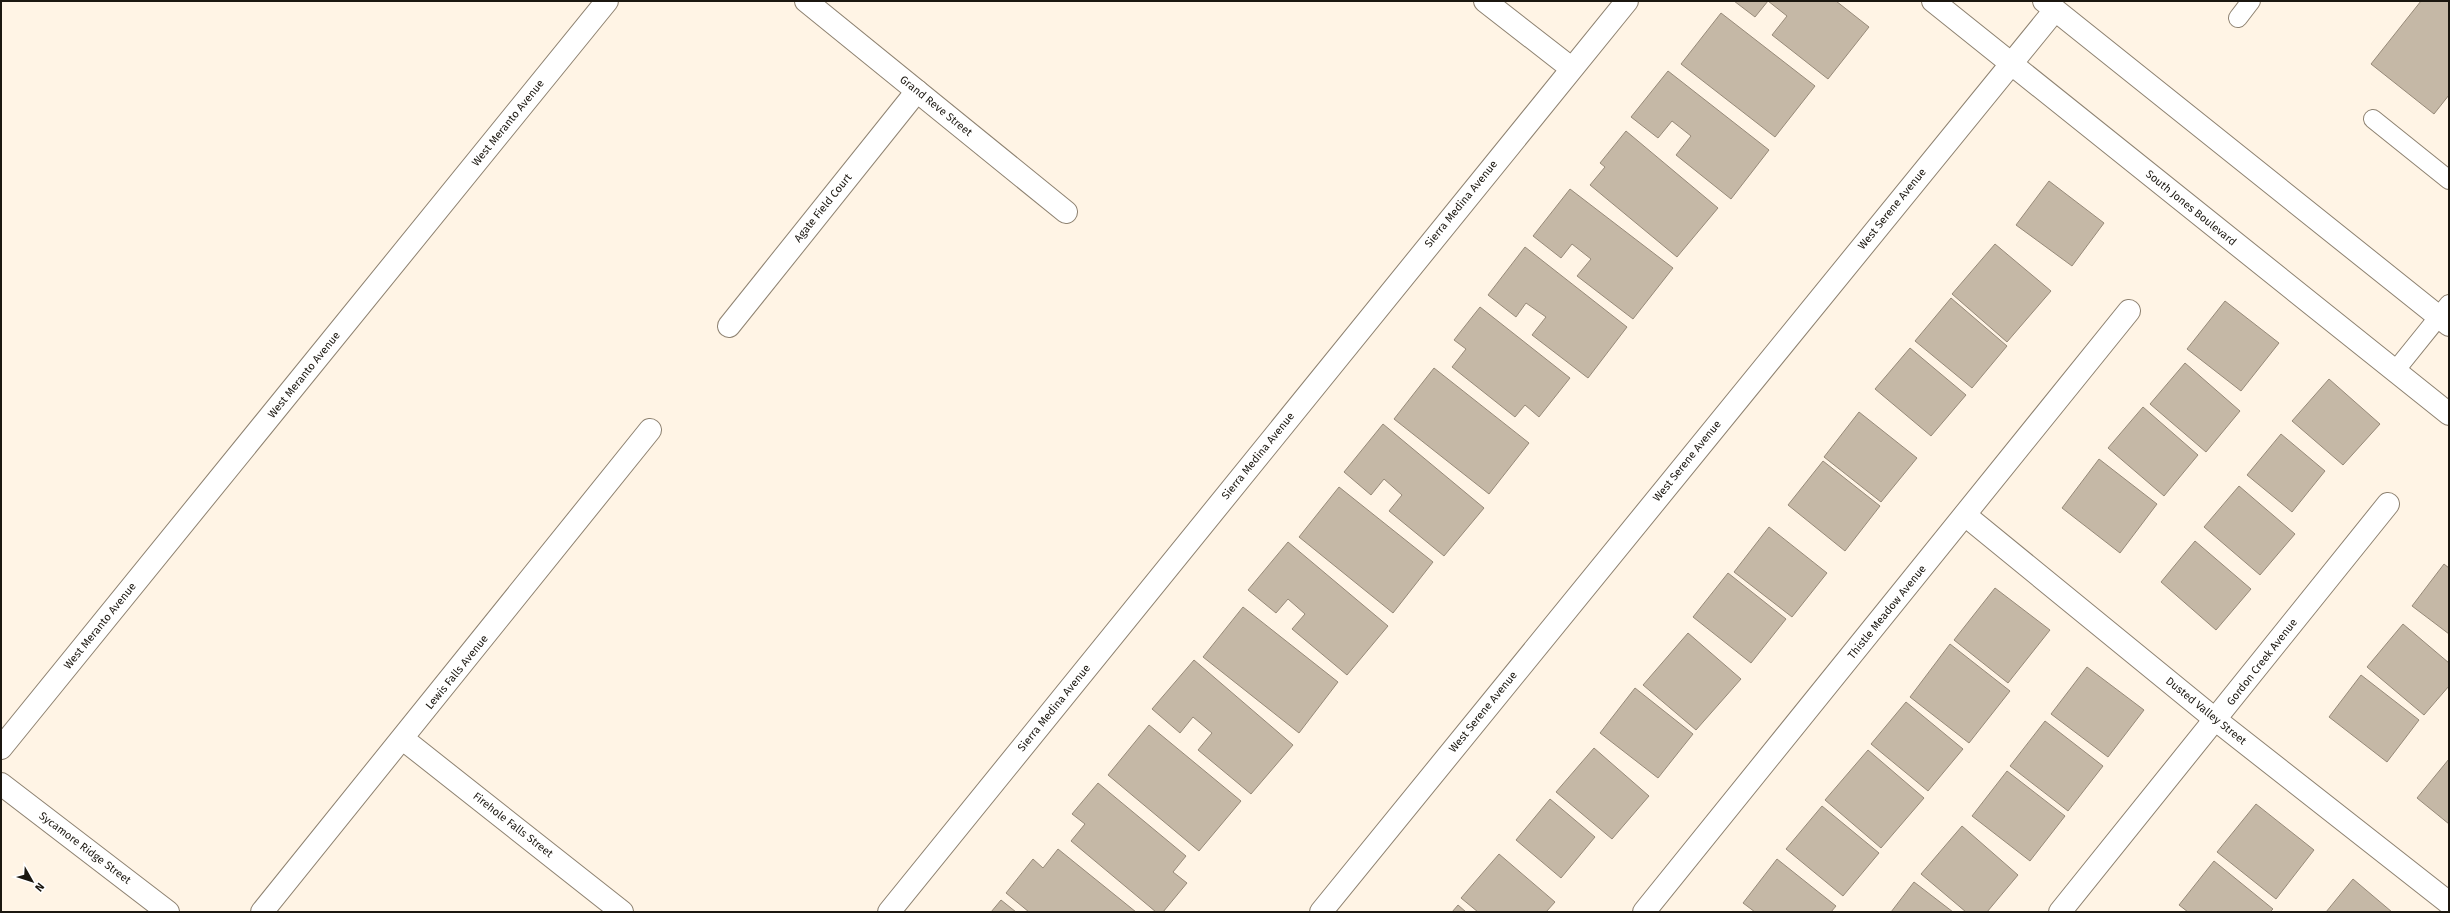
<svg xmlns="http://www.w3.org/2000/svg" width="2450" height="913" viewBox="0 0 2450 913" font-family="'Fira Sans',sans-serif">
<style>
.building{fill:#c5b8a6;stroke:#978a79}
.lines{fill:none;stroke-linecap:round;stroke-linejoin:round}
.service-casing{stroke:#8e8271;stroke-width:20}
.minor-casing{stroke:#8e8271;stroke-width:24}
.tertiary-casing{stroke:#8e8271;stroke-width:24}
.primary-casing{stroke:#8e8271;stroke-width:24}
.service{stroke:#fff;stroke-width:18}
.minor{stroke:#fff;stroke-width:22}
.tertiary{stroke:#fff;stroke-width:22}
.primary{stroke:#fff;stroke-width:22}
.labels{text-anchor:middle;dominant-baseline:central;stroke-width:4;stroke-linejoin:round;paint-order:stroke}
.street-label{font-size:11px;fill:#1b1710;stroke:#fff}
</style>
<rect width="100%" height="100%" fill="#fff4e5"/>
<g class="building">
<polygon points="1734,1 1768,1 1755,17"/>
<polygon points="1768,1 1836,1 1869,27 1828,79 1772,35 1787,16"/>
<polygon points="2421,1 2449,1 2449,95 2434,114 2371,64"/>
<polygon points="1721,13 1815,86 1775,137 1681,64"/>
<polygon points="1668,71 1769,150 1731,199 1676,155 1691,136 1672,121 1658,138 1631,117"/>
<polygon points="1626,131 1718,208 1677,257 1590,185 1605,167 1600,163"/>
<polygon points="2049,181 2104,223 2072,266 2016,225"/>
<polygon points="1570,189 1673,268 1633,319 1577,276 1591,259 1572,244 1561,258 1533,236"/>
<polygon points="1995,244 2051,291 2007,342 1952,294"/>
<polygon points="1525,247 1627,327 1588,378 1532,335 1546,317 1526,303 1516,317 1488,295"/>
<polygon points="1951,298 2007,346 1972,388 1915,341"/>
<polygon points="2225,301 2279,343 2241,391 2187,349"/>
<polygon points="1480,307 1570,378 1539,417 1525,405 1515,417 1452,367 1466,349 1454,340"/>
<polygon points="1910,348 1966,395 1931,436 1875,389"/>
<polygon points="2185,363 2240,411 2206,452 2150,404"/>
<polygon points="1434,368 1529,443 1489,494 1394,419"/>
<polygon points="2329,379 2380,424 2343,465 2292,421"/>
<polygon points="2143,407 2198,455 2164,496 2108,448"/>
<polygon points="1859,412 1917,458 1881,502 1824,457"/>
<polygon points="1383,424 1484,508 1444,556 1389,511 1402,495 1384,479 1371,495 1344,472"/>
<polygon points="2281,434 2325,471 2292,512 2247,475"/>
<polygon points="2099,459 2157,504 2120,553 2062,508"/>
<polygon points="1823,461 1880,506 1845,551 1788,505"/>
<polygon points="2239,486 2295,534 2260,575 2204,527"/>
<polygon points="1339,487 1433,562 1393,613 1299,537"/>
<polygon points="1769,527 1827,573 1792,617 1734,572"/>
<polygon points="2195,541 2251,589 2216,630 2161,582"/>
<polygon points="1288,542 1388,626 1347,675 1292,629 1305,614 1288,599 1276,613 1248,590"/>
<polygon points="2444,564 2449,568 2449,634 2412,606"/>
<polygon points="1728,573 1786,619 1751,663 1693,617"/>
<polygon points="1995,588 2050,630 2008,683 1954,640"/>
<polygon points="1243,607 1338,682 1299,733 1203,657"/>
<polygon points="2403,624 2449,663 2449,686 2424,715 2367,667"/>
<polygon points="1688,633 1741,679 1696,730 1643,685"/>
<polygon points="1950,644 2010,691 1969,743 1910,697"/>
<polygon points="1194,660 1293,745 1251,794 1198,750 1212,733 1193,717 1180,733 1152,709"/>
<polygon points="2087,667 2144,710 2108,757 2051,714"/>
<polygon points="2361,675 2419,720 2387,762 2329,717"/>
<polygon points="1635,688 1693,734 1658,778 1600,733"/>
<polygon points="1906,702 1963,749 1928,791 1871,744"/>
<polygon points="2045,721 2103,766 2068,811 2010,766"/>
<polygon points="1149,725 1241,801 1199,851 1108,775"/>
<polygon points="1594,748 1649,796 1612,839 1556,792"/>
<polygon points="1868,750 1924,798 1881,848 1825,800"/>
<polygon points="2449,759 2449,824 2417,798"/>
<polygon points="2007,771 2065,816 2030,861 1972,816"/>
<polygon points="1098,783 1186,856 1173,872 1187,883 1163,912 1156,912 1071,841 1085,824 1072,814"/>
<polygon points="1550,799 1595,837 1561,878 1516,840"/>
<polygon points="2256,804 2314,850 2276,899 2217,852"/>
<polygon points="1822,806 1879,853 1843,896 1786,849"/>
<polygon points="1962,826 2018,875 1987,912 1966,912 1921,874"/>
<polygon points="1058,849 1136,912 1029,912 1006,893 1033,859 1043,868"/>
<polygon points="1499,854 1555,902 1546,912 1478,912 1461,898"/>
<polygon points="1777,859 1836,906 1831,912 1755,912 1743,903"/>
<polygon points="2214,861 2273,909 2270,912 2188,912 2179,905"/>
<polygon points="2353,879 2392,912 2326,912"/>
<polygon points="1914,882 1953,912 1891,912"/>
<polygon points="1001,900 1016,912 991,912"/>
<polygon points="1458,905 1466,912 1452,912"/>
</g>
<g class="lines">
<defs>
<g id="service">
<polyline points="2238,18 2251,1"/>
<polyline points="2373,119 2449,180"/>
<polyline points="2395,371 2449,304"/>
</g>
<g id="minor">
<polyline points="806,1 1066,212"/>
<polyline points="1485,1 1571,68"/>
<polyline points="729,326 917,91"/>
<polyline points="1965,515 2216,720 2449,903"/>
<polyline points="403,739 622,912"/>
<polyline points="1,748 607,1"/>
<polyline points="1,784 168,912"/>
<polyline points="262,912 650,430"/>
<polyline points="889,912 1627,1"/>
<polyline points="1644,912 2129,311"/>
<polyline points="2060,912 2388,504"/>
</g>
<polyline id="tertiary" points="1321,912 2055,10"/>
<g id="primary">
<polyline points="1933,1 2449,414"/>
<polyline points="2044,1 2449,325"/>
</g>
</defs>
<use href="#service" class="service-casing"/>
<use href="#minor" class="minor-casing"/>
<use href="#tertiary" class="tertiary-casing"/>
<use href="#primary" class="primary-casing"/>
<use href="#service" class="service"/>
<use href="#minor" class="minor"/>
<use href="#tertiary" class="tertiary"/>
<use href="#primary" class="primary"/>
</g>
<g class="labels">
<g class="street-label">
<text transform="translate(936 106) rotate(39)">Grand Reve Street</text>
<text transform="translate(508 123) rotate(-51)">West Meranto Avenue</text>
<text transform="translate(1461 204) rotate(-51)">Sierra Medina Avenue</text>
<text transform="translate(823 208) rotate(-51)">Agate Field Court</text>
<text transform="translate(2191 208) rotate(39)">South Jones Boulevard</text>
<text transform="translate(1892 209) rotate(-51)">West Serene Avenue</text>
<text transform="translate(304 375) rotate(-51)">West Meranto Avenue</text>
<text transform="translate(1258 456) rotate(-51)">Sierra Medina Avenue</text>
<text transform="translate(1687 461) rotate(-51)">West Serene Avenue</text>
<text transform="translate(1887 612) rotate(-51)">Thistle Meadow Avenue</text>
<text transform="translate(100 626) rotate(-51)">West Meranto Avenue</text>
<text transform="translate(2262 662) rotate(-52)">Gordon Creek Avenue</text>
<text transform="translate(457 672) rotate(-51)">Lewis Falls Avenue</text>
<text transform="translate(1054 708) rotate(-51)">Sierra Medina Avenue</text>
<text transform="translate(2206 711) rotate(39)">Dusted Valley Street</text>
<text transform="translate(1483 712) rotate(-51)">West Serene Avenue</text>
<text transform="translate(513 825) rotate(38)">Firehole Falls Street</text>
<text transform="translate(85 848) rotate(37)">Sycamore Ridge Street</text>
</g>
</g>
<rect width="2450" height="913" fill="none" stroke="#1b1710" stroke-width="4"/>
<g transform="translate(32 881) rotate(129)" stroke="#ffffff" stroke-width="3" paint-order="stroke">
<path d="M0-3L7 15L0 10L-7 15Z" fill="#1b1710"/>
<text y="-6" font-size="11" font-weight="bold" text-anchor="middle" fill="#1b1710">N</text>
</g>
</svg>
